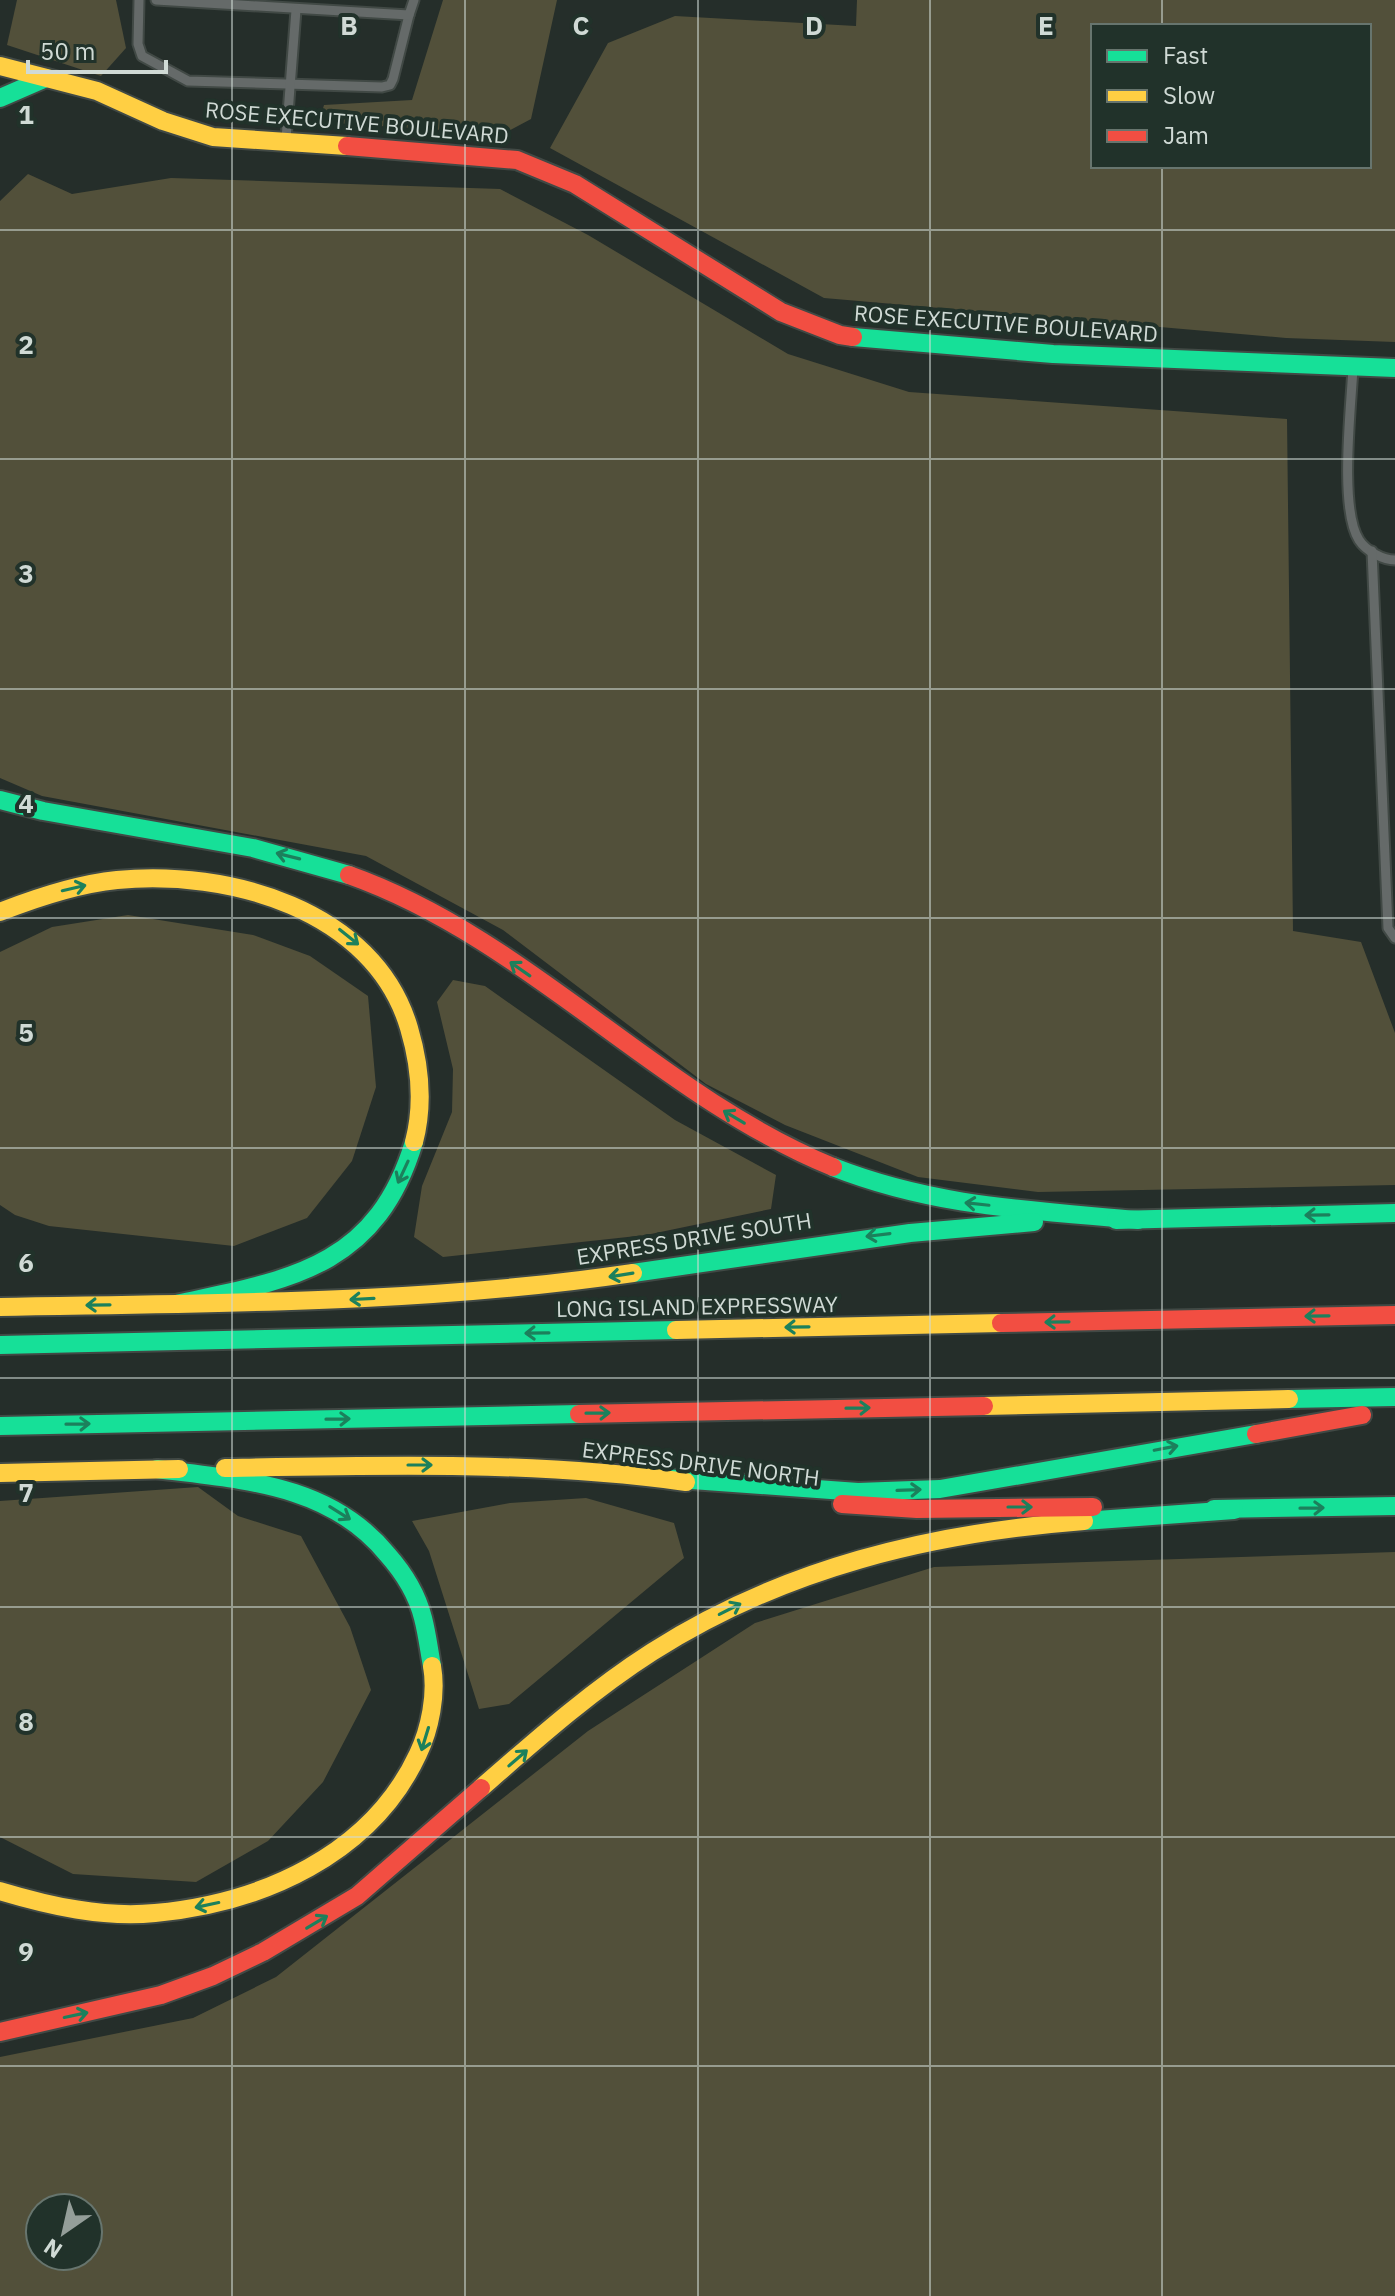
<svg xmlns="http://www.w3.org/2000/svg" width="1395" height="2296" viewBox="0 0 1395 2296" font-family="'IBM Plex Sans',sans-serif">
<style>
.green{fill:#52503a;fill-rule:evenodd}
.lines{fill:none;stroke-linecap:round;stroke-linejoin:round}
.lane-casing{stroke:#414945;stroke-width:13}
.fast-casing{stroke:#414945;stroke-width:22}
.slow-casing{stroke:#414945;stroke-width:22}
.jam-casing{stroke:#414945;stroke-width:22}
.lane{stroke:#656a69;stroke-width:9}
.fast{stroke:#16e098;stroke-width:18}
.slow{stroke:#ffcf43;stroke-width:18}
.jam{stroke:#f24e42;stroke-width:18}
.oneway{stroke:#1c805c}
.grid{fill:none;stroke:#d0dad5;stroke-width:2;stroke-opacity:0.55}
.labels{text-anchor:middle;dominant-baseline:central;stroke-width:8;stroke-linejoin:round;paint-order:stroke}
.street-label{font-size:22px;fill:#d0dad5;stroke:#21322a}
.grid-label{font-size:26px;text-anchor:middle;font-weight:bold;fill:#d0dad5;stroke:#21322a;stroke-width:8;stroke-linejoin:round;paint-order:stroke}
</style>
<rect width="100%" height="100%" fill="#252e2a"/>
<g class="green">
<polygon points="17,0 116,0 126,48 101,76 7,45"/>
<polygon points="443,0 557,0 531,119 503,134 319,122 324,105 412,100"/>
<path d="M 857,0 L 1395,0 L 1395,342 L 1286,338 L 824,298 L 550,148 L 608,43 L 675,16 L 856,26 ZM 1093,26 L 1369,26 L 1369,166 L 1093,166 Z"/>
<polygon points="28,174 72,194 171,178 500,189 588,235 788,354 909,392 1287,419 1293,931 1361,942 1395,1033 1395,1185 1038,1192 918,1177 785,1125 706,1084 503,930 366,856 42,796 0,778 0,201"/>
<polygon points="128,915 253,935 310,956 368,996 376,1087 352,1161 307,1218 234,1246 49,1226 15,1215 0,1205 0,952 52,927"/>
<polygon points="453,980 485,986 675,1120 776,1175 771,1209 646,1235 443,1257 414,1237 422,1186 452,1112 453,1069 437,1002"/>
<polygon points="198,1487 238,1516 301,1536 350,1627 371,1690 323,1782 268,1841 196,1882 73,1874 0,1837 0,1501"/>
<polygon points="586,1498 674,1523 684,1558 509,1704 479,1709 429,1551 412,1521 510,1503"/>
<path d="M 1395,1552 L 1395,2296 L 0,2296 L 0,2057 L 193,2018 L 276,1977 L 588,1731 L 755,1623 L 934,1567 ZM 40,2208 L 88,2208 L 88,2256 L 40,2256 Z"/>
</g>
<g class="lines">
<defs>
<g id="lane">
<polyline points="139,0 138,44 142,56 188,81 382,87 390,85 393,79 409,15"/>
<polyline points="156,0 409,15 414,0"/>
<polyline points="286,139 296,10"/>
<path d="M 1353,368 C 1351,407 1339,509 1359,540 C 1366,551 1383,560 1395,560"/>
<polyline points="1372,551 1388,928 1395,938"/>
</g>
<g id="fast">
<polyline points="0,98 46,78"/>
<polyline points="853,337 1053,354 1395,368"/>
<polyline points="0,800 43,811 253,848 349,875"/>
<path d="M 833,1167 C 935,1207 1030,1210 1138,1220"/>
<polyline points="1116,1220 1395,1213"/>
<polyline points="633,1273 910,1233 1034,1222"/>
<path d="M 176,1304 C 289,1280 376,1268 414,1142"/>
<polyline points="0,1345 676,1330"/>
<polyline points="1289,1399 1395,1397"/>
<polyline points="0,1426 579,1414"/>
<path d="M 157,1469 C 240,1480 329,1483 387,1554 C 403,1572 417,1594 423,1618 C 427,1633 429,1650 432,1666"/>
<polyline points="664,1478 858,1492 940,1489 1256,1434"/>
<polyline points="1214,1509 1395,1506"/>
<polyline points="1084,1521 1234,1510"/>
</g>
<g id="slow">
<polyline points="0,66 97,91 163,121 213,137 347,146"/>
<path d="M 0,912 C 38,897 77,884 117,880 C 227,869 374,909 409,1028 C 420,1065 424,1104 414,1142"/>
<path d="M 0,1307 C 212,1303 423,1304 633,1273"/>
<polyline points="676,1330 1001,1323"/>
<polyline points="984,1406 1289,1399"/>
<path d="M 225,1468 C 379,1465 533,1461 686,1482"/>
<polyline points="0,1473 179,1469"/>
<path d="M 481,1788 C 536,1740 591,1691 652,1652 C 784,1568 930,1533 1084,1521"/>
<path d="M 0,1891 C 50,1906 103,1918 155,1913 C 262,1903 371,1855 418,1754 C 430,1729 437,1694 432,1666"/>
</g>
<g id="jam">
<polyline points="347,146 517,160 575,184 781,312 840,335 853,337"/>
<path d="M 349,875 C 529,939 657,1095 833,1167"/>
<polyline points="1001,1323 1395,1315"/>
<polyline points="579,1414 984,1406"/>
<polyline points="1256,1434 1362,1415"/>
<polyline points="842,1504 917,1509 1093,1507"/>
<polyline points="0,2032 161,1995 213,1976 263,1952 357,1896 481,1788"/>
</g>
</defs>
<use href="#lane" class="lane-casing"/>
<use href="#fast" class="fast-casing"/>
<use href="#slow" class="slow-casing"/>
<use href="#jam" class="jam-casing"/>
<use href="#lane" class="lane"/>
<use href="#fast" class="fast"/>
<use href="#slow" class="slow"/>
<use href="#jam" class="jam"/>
</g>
<defs><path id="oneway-shaft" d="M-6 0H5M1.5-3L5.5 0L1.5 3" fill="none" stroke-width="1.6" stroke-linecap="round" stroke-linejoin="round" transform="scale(2)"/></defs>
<g class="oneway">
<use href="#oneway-shaft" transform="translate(288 856) rotate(-166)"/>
<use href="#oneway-shaft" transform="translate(74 888) rotate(-13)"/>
<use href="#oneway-shaft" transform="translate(349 937) rotate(39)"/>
<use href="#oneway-shaft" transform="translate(520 969) rotate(-145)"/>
<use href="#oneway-shaft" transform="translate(734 1117) rotate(-149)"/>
<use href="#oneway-shaft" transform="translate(403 1172) rotate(115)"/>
<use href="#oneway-shaft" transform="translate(977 1204) rotate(-174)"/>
<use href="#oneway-shaft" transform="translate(1317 1215) rotate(179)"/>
<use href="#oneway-shaft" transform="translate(878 1235) rotate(173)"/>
<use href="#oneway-shaft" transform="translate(621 1275) rotate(171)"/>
<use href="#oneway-shaft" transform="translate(362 1299) rotate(177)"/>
<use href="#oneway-shaft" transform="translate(98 1305) rotate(179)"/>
<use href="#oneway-shaft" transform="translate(1317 1316) rotate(179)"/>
<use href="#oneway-shaft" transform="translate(1057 1322) rotate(179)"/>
<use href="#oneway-shaft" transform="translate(797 1327) rotate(179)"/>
<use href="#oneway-shaft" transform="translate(537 1333) rotate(179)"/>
<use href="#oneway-shaft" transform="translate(858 1408) rotate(-1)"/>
<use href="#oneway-shaft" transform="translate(598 1413) rotate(-1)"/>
<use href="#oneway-shaft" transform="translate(338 1419) rotate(-1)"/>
<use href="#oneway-shaft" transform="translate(78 1424) rotate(-1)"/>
<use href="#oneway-shaft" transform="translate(1166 1448) rotate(-11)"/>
<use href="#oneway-shaft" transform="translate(420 1465)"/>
<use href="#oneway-shaft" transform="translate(909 1490) rotate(-2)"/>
<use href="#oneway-shaft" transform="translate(1020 1507)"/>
<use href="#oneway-shaft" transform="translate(1312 1508) rotate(-1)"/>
<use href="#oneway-shaft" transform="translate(340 1513) rotate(32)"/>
<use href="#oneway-shaft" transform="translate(730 1609) rotate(-27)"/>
<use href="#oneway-shaft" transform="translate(425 1739) rotate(107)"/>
<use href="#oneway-shaft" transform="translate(518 1758) rotate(-41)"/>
<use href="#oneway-shaft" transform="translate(207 1905) rotate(168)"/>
<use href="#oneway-shaft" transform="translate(317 1922) rotate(-31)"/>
<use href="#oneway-shaft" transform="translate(76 2015) rotate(-12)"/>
</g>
<path class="grid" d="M 232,0 L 232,2296M 465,0 L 465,2296M 698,0 L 698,2296M 930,0 L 930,2296M 1162,0 L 1162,26M 1162,166 L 1162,2296M 0,230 L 1395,230M 0,459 L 1395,459M 0,689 L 1395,689M 0,918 L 1395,918M 0,1148 L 1395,1148M 0,1378 L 1395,1378M 0,1607 L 1395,1607M 0,1837 L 1395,1837M 0,2066 L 1395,2066"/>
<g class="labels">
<g class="street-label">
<text transform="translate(357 122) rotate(5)">ROSE EXECUTIVE BOULEVARD</text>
<text transform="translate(1006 323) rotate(4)">ROSE EXECUTIVE BOULEVARD</text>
<text transform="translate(694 1238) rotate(-9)">EXPRESS DRIVE SOUTH</text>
<text transform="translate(697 1306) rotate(-1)">LONG ISLAND EXPRESSWAY</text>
<text transform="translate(701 1463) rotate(7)">EXPRESS DRIVE NORTH</text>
</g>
</g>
<g class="grid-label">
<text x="349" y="35">B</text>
<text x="581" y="35">C</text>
<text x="814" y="35">D</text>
<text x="1046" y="35">E</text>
<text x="26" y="124">1</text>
<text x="26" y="354">2</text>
<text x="26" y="583">3</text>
<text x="26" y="813">4</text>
<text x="26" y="1042">5</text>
<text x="26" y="1272">6</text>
<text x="26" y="1502">7</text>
<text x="26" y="1731">8</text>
<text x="26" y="1961">9</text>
</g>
<rect x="1091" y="24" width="280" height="144" fill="#21322a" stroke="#67756e" stroke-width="2"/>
<rect x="1107" y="50" width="40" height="12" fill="#16e098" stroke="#67756e" stroke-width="2"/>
<text x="1163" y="64" font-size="24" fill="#d0dad5">Fast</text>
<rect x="1107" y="90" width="40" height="12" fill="#ffcf43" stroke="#67756e" stroke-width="2"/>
<text x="1163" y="104" font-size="24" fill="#d0dad5">Slow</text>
<rect x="1107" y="130" width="40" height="12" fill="#f24e42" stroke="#67756e" stroke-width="2"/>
<text x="1163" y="144" font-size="24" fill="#d0dad5">Jam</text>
<g transform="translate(64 2232) rotate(214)"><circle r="38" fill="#21322a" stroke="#67756e" stroke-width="2"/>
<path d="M0-6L14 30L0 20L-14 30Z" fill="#949e99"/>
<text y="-12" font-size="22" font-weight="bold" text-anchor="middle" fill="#d0dad5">N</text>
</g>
<path d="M28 60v12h138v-12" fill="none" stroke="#d0dad5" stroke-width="4"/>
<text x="40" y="60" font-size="24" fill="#d0dad5" stroke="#21322a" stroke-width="6" paint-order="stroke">50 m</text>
</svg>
